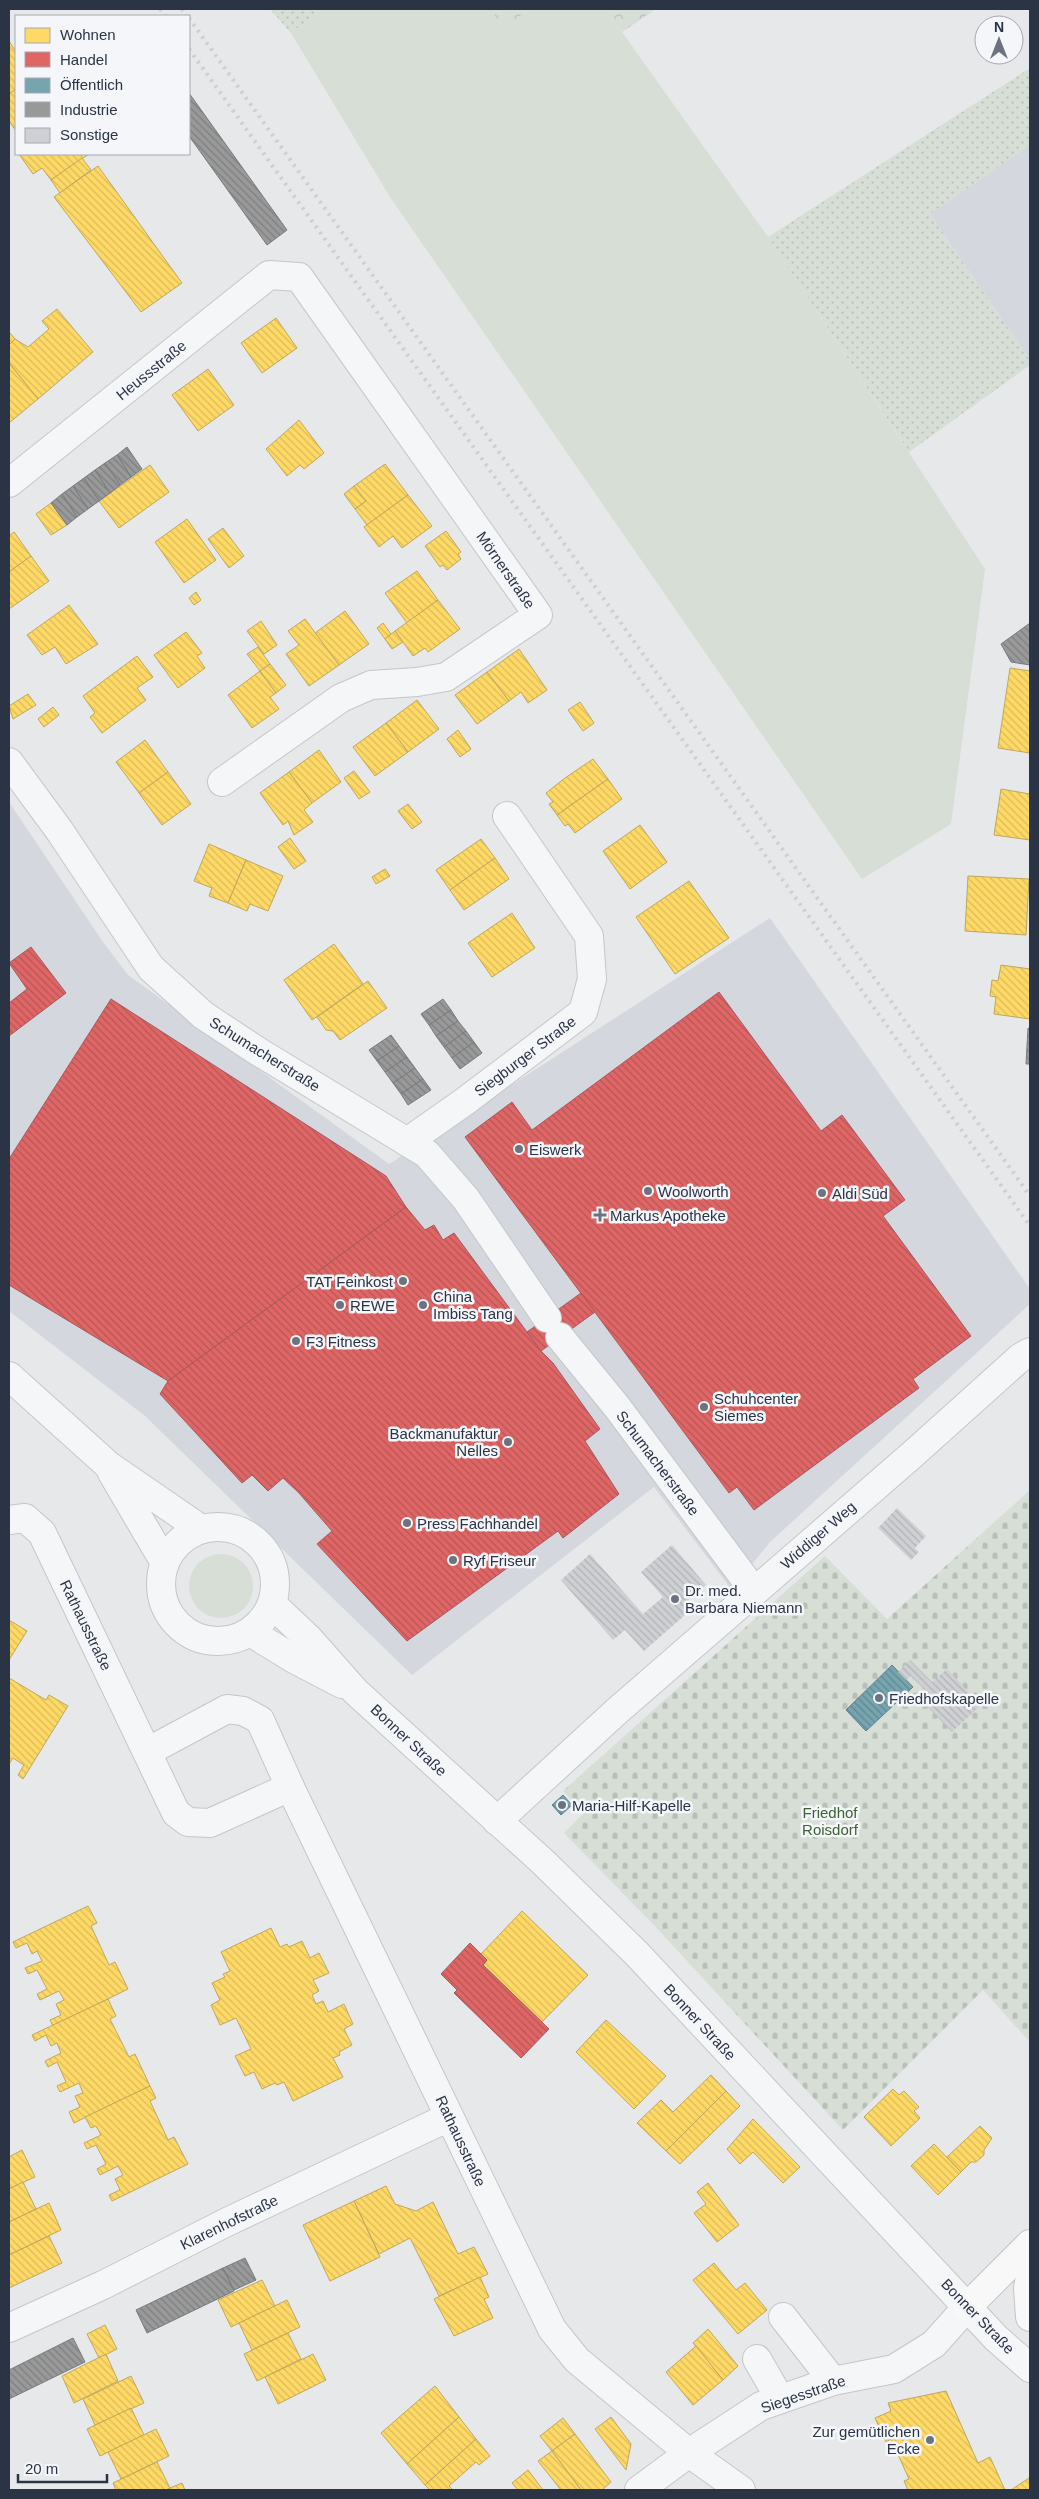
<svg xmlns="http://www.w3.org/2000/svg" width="1039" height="2499" viewBox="0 0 1039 2499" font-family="Helvetica,sans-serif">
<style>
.built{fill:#d4d7dd}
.grass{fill:url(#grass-dots)}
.forest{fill:url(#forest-crowns)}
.cemetery{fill:url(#cemetery-stones)}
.garden{fill:#d6ded6}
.homes{fill:url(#homes-back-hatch);stroke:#bfa85c}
.shops{fill:url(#shops-back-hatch);stroke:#aa575c}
.public{fill:url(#public-back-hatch);stroke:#60838f}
.industry{fill:url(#industry-back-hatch);stroke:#787b80}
.building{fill:url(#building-back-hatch)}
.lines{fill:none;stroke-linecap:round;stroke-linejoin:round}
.minor-casing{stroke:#c4c6c8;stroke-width:30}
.major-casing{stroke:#c2c5c8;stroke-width:30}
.minor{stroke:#f5f6f7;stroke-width:28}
.major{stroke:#f8f8f8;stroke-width:28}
.rail{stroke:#cecfd2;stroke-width:4;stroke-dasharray:2.5 5;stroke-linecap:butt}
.poi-dot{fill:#6c737f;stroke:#f4f6f9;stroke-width:2}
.labels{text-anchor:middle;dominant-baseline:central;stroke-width:5;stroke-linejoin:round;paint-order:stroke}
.street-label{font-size:15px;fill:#2b3445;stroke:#f4f6f9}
.poi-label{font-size:15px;fill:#2b3445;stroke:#f4f6f9;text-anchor:start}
.park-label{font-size:15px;fill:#3f6138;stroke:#f4f6f9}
</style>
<defs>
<pattern id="grass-dots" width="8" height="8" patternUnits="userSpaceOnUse" patternTransform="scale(1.25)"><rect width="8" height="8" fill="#d6ded6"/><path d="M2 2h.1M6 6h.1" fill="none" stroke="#b8bfb9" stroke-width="1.8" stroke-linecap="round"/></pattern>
<pattern id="forest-crowns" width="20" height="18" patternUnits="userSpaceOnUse" patternTransform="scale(1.25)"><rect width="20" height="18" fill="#d6ded6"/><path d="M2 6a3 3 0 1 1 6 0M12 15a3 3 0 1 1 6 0" fill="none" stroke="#b8bfb9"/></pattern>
<pattern id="cemetery-stones" width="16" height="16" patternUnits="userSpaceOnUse" patternTransform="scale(1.25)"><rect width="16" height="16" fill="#d6ded6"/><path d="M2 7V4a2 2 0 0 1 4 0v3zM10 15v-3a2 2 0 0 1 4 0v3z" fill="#b8bfb9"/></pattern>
<pattern id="homes-back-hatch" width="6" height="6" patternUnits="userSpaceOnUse" patternTransform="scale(1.25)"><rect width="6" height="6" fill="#ffd966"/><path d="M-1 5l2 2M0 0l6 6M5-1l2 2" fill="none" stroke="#dbbb5a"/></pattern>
<pattern id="shops-back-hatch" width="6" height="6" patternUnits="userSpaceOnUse" patternTransform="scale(1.25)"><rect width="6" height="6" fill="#e06666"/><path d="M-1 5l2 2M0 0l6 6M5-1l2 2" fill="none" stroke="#b65556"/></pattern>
<pattern id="public-back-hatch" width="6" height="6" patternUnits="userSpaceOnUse" patternTransform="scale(1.25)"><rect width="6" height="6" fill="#76a5af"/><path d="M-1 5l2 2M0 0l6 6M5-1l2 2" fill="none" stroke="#618790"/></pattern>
<pattern id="industry-back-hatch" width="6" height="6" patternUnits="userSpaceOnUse" patternTransform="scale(1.25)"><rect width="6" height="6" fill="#999"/><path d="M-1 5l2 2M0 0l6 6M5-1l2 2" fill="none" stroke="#7d7e7f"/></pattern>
<pattern id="building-back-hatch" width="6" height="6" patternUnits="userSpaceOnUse" patternTransform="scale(1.25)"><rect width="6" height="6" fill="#ced0d3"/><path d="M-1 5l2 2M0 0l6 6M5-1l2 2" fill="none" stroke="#b1b3b6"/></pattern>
</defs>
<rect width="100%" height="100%" fill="#e6e8ea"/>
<g class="built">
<polygon points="1030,145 1030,360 930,214"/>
<polygon points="9,802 103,942 128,975 389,1164 770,918 1030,1289 1030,1304 769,1543 732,1590 654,1487 412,1675 145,1416 9,1311"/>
</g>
<g class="grass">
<polygon points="270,9 323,9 291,33"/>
<polygon points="1030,68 1030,145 930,214 1030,360 1030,365 909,452 768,237"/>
</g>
<g class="forest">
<polygon points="490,9 531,9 503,27"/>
<polygon points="602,9 656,9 622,32"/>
</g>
<polygon class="cemetery" points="1030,1490 1030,2038 1028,2040 983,1990 843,2130 652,1923 564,1833 584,1813 563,1791 825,1556 887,1619"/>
<g class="garden">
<polygon points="323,9 490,9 503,27 531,9 602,9 622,32 768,237 985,569 951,824 862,879 390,197 291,33"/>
<circle cx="221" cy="1586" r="32"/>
</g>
<g class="homes">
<polygon points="9,41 16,52 16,89 9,94"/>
<polygon points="16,89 16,131 9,121 9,94"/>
<polygon points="19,154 89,154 51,180 42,168 33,174"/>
<polygon points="82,158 91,170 60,193 51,180"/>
<polygon points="98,166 182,283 141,312 54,197"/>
<polygon points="57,309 93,352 38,399 9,363 9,345 15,339 28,347 49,329 42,321"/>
<polygon points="276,318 297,348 262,373 241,343"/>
<polygon points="9,332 15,339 9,345"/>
<polygon points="9,363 38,399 9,423"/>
<polygon points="208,369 234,405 198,431 172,395"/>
<polygon points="299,420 324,453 304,469 300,465 287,476 266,449"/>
<polygon points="385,464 408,495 367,525 355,509 366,501 354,486"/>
<polygon points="150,465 169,492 119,528 99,501"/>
<polygon points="354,486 366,501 355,509 344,494"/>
<polygon points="408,495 432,526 402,548 393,536 379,547 364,527"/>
<polygon points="51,503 67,525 51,535 36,514"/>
<polygon points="187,519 216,560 184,583 155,542"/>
<polygon points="223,528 244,556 229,568 208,539"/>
<polygon points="446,531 461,552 458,554 461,559 447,570 443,565 440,567 425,546"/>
<polygon points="14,532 31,556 9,572 9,536"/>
<polygon points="31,556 49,581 9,609 9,572"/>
<polygon points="417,571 438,600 407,623 385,593"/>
<polygon points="196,592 201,600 194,605 189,598"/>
<polygon points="438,600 460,629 428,652 425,648 413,656 395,631"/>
<polygon points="69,605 98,644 66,664 55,647 42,655 27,635"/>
<polygon points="345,611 369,644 339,665 315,633"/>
<polygon points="305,619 339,665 309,686 286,654 299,645 288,631"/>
<polygon points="261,621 277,645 264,654 247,631"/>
<polygon points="383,623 391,634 385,639 377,628"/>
<polygon points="395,631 403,642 392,649 385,639"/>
<polygon points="186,632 202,653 197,656 205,668 178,688 154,655"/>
<polygon points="258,647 270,664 260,671 247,654"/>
<polygon points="519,649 547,690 528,703 521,692 509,701 487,672"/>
<polygon points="137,656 153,677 137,688 146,700 102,733 90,717 95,713 83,696"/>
<polygon points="270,664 286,685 276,693 260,671"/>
<polygon points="1010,668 1030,671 1030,753 998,748"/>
<polygon points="260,671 276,693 270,697 279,709 252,728 228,695"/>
<polygon points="487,672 509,701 477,724 455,695"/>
<polygon points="28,694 36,705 13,719 9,706"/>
<polygon points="417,700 439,729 408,752 386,723"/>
<polygon points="580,702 594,723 583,731 568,710"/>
<polygon points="53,707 59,715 44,727 38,719"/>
<polygon points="386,723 408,752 375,776 353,747"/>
<polygon points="458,730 471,749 460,757 447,739"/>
<polygon points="145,740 168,772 139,793 116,762"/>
<polygon points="319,750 341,782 312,803 289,772"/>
<polygon points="593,759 608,779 557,815 549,804 553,802 546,793 565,778"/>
<polygon points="354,771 370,792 359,799 344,778"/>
<polygon points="168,772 191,804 162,825 139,793"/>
<polygon points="289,772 312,803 304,810 313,822 294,835 288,821 283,825 260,793"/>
<polygon points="608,779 622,799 575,833 568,824 565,826 557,815"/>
<polygon points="1001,789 1030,794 1030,840 994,835"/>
<polygon points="408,804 422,822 412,829 398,811"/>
<polygon points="640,825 667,862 630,889 603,851"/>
<polygon points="290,838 306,861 294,869 278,847"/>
<polygon points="481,839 495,858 450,890 436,870"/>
<polygon points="209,844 246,860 228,903 209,896 212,888 194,881"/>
<polygon points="495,858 509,879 464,910 450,890"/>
<polygon points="246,860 283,876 268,911 250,904 247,911 228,903"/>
<polygon points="385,869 390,876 376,884 372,877"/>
<polygon points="968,876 1029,879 1026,935 965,931"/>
<polygon points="689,881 729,938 675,974 636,917"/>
<polygon points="512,913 535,948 492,977 468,943"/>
<polygon points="334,944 363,984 312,1020 284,980"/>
<polygon points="1001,965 1030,969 1030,1019 994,1014 996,997 990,996 992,980 998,981"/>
<polygon points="368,981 387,1008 340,1040 333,1031 326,1030 317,1017"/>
<polygon points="9,1620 27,1631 9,1660"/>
<polygon points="9,1678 46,1700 49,1695 68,1706 23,1779 18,1775 24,1765 13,1758 9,1764"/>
<polygon points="88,1906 97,1923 91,1926 109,1965 115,1962 128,1989 53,2026 50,2020 61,2015 56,2004 64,2000 59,1991 40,2000 37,1994 47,1989 37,1970 28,1974 25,1968 42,1961 37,1951 32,1954 27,1943 16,1948 13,1942"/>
<polygon points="522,1911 588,1975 542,2022 483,1965 487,1960 481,1954"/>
<polygon points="271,1928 280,1947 287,1944 289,1947 302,1941 310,1958 319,1953 329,1973 313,1980 319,1991 312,1995 316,2004 323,2001 328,2012 344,2004 353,2024 344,2029 352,2045 339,2052 340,2055 333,2058 343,2077 293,2101 284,2082 277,2085 275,2083 262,2089 254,2072 245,2076 235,2056 251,2049 236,2018 220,2025 211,2005 220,2000 212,1983 225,1977 223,1974 230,1971 221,1952"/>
<polygon points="108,1999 116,2016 110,2019 129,2057 135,2054 150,2086 74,2123 69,2112 80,2107 75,2096 83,2093 79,2083 60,2092 57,2086 66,2082 57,2062 48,2067 45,2061 61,2053 57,2043 51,2046 46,2035 35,2041 32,2035"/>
<polygon points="606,2020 666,2076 634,2109 576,2052"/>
<polygon points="711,2075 726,2091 666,2151 637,2123 661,2100 673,2112"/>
<polygon points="150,2086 156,2098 150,2101 168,2140 174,2137 188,2164 112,2201 109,2195 120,2190 115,2179 123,2175 118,2166 100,2175 97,2169 106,2164 96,2145 87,2149 84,2143 101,2135 96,2126 91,2128 85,2117"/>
<polygon points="893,2089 899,2095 904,2091 919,2107 914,2111 920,2118 891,2146 864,2117"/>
<polygon points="726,2091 740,2106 680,2164 666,2151"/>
<polygon points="753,2119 800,2167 783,2183 753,2152 740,2164 727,2149"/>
<polygon points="980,2126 992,2138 984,2150 984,2155 976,2162 971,2162 961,2172 947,2157"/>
<polygon points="934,2144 961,2172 938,2195 911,2166"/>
<polygon points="22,2150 35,2177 9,2189 9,2157"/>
<polygon points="23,2182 36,2209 9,2222 9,2189"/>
<polygon points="708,2183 739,2225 717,2242 694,2213 706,2204 697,2192"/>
<polygon points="386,2186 395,2204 416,2211 433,2202 458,2254 474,2247 488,2274 439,2296 410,2238 379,2254 354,2201"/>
<polygon points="354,2201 380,2257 330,2281 303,2225"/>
<polygon points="49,2203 61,2230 9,2255 9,2222"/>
<polygon points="49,2236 62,2263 9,2288 9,2255"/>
<polygon points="714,2263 736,2290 745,2283 767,2310 738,2334 693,2280"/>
<polygon points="480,2277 489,2297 484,2299 493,2318 454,2336 434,2299"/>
<polygon points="262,2280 275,2306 231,2327 218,2300"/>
<polygon points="287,2300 300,2327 252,2350 239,2323"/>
<polygon points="105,2325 117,2349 99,2358 87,2334"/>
<polygon points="708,2329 738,2366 723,2380 693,2343"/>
<polygon points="288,2333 301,2359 257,2381 244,2354"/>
<polygon points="696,2346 723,2380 693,2405 666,2372"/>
<polygon points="106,2354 118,2381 74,2403 62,2376"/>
<polygon points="313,2354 326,2380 278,2404 265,2377"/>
<polygon points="131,2376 144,2403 95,2425 83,2399"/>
<polygon points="435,2386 459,2417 407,2464 381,2433"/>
<polygon points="946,2391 978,2463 990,2457 1005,2490 908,2490 904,2481 909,2479 891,2439 886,2442 875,2418 891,2411 888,2403"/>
<polygon points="131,2408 144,2435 100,2456 87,2429"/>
<polygon points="459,2417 476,2439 425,2485 407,2464"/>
<polygon points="611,2417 631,2444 626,2470 595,2429"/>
<polygon points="563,2418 575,2434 552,2451 540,2436"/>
<polygon points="156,2429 169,2456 121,2479 108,2452"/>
<polygon points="575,2434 611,2482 602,2490 581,2490 552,2451"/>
<polygon points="476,2439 490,2456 479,2465 476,2462 449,2486 453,2490 430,2490 425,2485"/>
<polygon points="552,2451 581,2490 561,2490 538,2461"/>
<polygon points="157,2462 170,2488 166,2490 116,2490 113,2483"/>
<polygon points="528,2470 543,2490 518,2490 512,2483"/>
<polygon points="1029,2478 1030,2490 1011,2490"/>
<polygon points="182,2483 185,2490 166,2490 170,2488"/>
</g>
<g class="shops">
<polygon points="31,947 66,993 9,1036 9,1003 27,989 9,963"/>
<polygon points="719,992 821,1131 842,1115 905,1200 883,1216 971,1336 913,1379 919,1388 754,1510 737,1487 729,1493 465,1137 512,1102 532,1130"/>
<polygon points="111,999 386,1176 406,1207 168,1381 9,1285 9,1159"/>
<polygon points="406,1207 425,1230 434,1225 443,1240 454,1233 541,1351 553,1363 600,1429 585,1441 619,1494 563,1538 558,1531 407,1641 317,1544 332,1531 299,1493 283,1478 268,1491 252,1475 242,1483 160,1394 168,1381"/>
<polygon points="581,1293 595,1312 541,1351 527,1332"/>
<polygon points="470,1943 487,1960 483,1965 549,2029 521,2058 454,1993 457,1990 441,1974"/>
</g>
<g class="public">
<polygon points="892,1665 913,1687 866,1731 846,1710"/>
<polygon points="563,1795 572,1805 561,1815 552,1805"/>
</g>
<g class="industry">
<polygon points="189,93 287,230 267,245 189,136"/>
<polygon points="127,447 142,469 131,477 117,455"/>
<polygon points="117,455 131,477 120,485 105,463"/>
<polygon points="105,463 120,485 110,493 95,470"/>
<polygon points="95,470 110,493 99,501 84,478"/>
<polygon points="84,478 99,501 88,509 73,486"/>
<polygon points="73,486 88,509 77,517 62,494"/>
<polygon points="62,494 77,517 67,525 51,503"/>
<polygon points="1030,623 1030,665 1011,662 1001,644"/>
<polygon points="443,999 451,1010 429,1025 421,1014"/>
<polygon points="451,1010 458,1021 436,1036 429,1025"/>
<polygon points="458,1021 466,1031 444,1047 436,1036"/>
<polygon points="1028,1028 1030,1029 1030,1064 1026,1064"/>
<polygon points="466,1031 474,1042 452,1058 444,1047"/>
<polygon points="391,1035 399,1046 377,1061 369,1050"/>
<polygon points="474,1042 482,1053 460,1069 452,1058"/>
<polygon points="399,1046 407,1057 385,1072 377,1061"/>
<polygon points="407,1057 415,1068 393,1083 385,1072"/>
<polygon points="415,1068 423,1079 401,1094 393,1083"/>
<polygon points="423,1079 431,1090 408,1105 401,1094"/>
<polygon points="245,2258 256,2280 234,2290 223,2268"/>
<polygon points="223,2268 234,2291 147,2333 136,2310"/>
<polygon points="73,2338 85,2362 9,2399 9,2370"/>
</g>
<g class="building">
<polygon points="897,1508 926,1536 915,1548 919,1552 911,1560 878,1528"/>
<polygon points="672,1545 706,1585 688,1600 694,1607 644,1651 625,1630 613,1640 561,1580 590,1554 643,1614 663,1597 641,1572"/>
<polygon points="910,1660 932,1682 947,1669 981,1705 952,1732 917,1696 925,1690 911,1676 906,1680 898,1672"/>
</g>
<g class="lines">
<defs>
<g id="minor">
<polyline points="9,483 269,275 299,277 538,615 446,677 417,682 371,685 341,698 222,782"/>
<polyline points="9,762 59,830 151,968 203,1015 259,1052 427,1154 466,1199 547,1318"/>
<polyline points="407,1142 464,1102 583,1012 592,979 589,936 507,816"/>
<polyline points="560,1337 617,1407 754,1591"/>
<polyline points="9,1376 108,1465 201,1529"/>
<polyline points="112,1473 165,1563"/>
<polyline points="9,1520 25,1518 42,1533 176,1813 188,1822 210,1823 290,1787"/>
<circle cx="218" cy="1584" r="57"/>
<polyline points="272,1604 309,1639 355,1691 543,1862 637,1954 996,2338 1030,2368"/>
<polyline points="250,1632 294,1659 342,1684"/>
<polyline points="147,1752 227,1709 243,1711 260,1720 290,1787 552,2329 577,2360 689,2453 741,2490"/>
<polyline points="497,1821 617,1711 913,1454 1021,1357 1030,1352"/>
<polyline points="783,2317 833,2381"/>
<polyline points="9,2328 103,2285 227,2222 449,2117"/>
<polyline points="757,2359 780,2399"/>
<polyline points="639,2490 689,2453 761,2406 833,2381 894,2369 934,2344 967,2307"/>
</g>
<g id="major">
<polyline points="1030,2277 1028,2288 1030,2317"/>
<polyline points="967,2307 1030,2244"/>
</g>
</defs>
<use href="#minor" class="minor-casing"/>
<use href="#major" class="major-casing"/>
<use href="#minor" class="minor"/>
<use href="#major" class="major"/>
<g class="rail">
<polyline points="160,9 166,16"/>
<polyline points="182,9 187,16"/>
<polyline points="189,18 1030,1196"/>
<polyline points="189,49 1030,1226"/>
</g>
</g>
<g class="poi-dot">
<circle cx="519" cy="1149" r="5"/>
<circle cx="648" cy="1191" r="5"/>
<circle cx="822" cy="1193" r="5"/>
<path d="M597.5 1207.5h5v5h5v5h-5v5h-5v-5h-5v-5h5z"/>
<circle cx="403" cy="1281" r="5"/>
<circle cx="340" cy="1305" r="5"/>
<circle cx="423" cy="1305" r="5"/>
<circle cx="296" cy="1341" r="5"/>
<circle cx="704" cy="1407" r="5"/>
<circle cx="508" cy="1442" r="5"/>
<circle cx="407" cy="1523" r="5"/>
<circle cx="453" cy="1560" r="5"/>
<circle cx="675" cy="1599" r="5"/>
<circle cx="879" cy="1698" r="5"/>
<circle cx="562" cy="1805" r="5"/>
<circle cx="930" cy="2440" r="5"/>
</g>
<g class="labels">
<g class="street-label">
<text transform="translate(151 370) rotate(-39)">Heussstraße</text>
<text transform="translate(506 570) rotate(55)">Mörnerstraße</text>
<text transform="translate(265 1054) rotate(32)">Schumacherstraße</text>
<text transform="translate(525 1056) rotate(-37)">Siegburger Straße</text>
<text transform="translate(658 1463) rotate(53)">Schumacherstraße</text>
<text transform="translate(818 1535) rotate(-41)">Widdiger Weg</text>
<text transform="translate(86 1625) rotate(64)">Rathausstraße</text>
<text transform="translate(409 1740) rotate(43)">Bonner Straße</text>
<text transform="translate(700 2022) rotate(47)">Bonner Straße</text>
<text transform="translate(461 2141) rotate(65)">Rathausstraße</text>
<text transform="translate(229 2222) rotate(-26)">Klarenhofstraße</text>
<text transform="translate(978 2316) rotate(46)">Bonner Straße</text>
<text transform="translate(803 2394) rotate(-19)">Siegesstraße</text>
</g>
<g class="poi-label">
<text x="529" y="1149">Eiswerk</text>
<text x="658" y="1191">Woolworth</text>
<text x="832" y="1193">Aldi Süd</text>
<text x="610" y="1215">Markus Apotheke</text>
<text x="393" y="1281" text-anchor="end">TAT Feinkost</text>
<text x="433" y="1296">China<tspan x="433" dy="17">Imbiss Tang</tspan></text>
<text x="350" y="1305">REWE</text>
<text x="306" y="1341">F3 Fitness</text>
<text x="714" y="1398">Schuhcenter<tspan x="714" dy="17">Siemes</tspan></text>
<text x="498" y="1433" text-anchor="end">Backmanufaktur<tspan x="498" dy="17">Nelles</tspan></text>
<text x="417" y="1523">Press Fachhandel</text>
<text x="463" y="1560">Ryf Friseur</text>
<text x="685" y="1590">Dr. med.<tspan x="685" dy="17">Barbara Niemann</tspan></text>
<text x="889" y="1698">Friedhofskapelle</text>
<text x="572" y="1805">Maria-Hilf-Kapelle</text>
<text x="920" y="2431" text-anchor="end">Zur gemütlichen<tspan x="920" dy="17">Ecke</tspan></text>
</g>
<g class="park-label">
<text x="830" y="1812">Friedhof<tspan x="830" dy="17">Roisdorf</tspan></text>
</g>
</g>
<rect width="1039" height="2499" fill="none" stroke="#2b3445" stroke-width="20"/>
<rect x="15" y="15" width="175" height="140" fill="#f4f6f9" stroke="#a4a8b1"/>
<rect x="25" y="28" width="25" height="15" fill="#ffd966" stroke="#a4a8b1"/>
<text x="60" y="40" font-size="15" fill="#2b3445">Wohnen</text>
<rect x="25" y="52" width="25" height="15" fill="#e06666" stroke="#a4a8b1"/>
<text x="60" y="65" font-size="15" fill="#2b3445">Handel</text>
<rect x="25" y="78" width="25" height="15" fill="#76a5af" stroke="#a4a8b1"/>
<text x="60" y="90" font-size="15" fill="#2b3445">Öffentlich</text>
<rect x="25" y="102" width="25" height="15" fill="#999999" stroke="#a4a8b1"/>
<text x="60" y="115" font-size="15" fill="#2b3445">Industrie</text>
<rect x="25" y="128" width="25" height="15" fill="#ced0d3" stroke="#a4a8b1"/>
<text x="60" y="140" font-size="15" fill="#2b3445">Sonstige</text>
<g transform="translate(999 40)"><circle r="24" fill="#f4f6f9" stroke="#a4a8b1"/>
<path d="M0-4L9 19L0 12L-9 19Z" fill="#6c737f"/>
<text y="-8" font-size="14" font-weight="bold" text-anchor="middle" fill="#2b3445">N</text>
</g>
<path d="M18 2474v8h89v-8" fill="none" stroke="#2b3445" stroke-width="2.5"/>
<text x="25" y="2474" font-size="15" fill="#2b3445" stroke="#f4f6f9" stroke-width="4" paint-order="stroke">20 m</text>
</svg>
